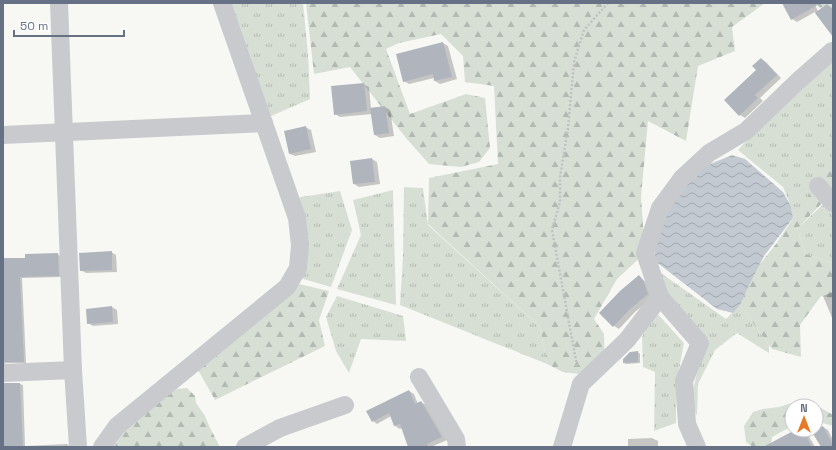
<svg xmlns="http://www.w3.org/2000/svg" width="836" height="450" viewBox="0 0 836 450" font-family="'Space Grotesk',sans-serif">
<style>
.grass{fill:url(#grass-tufts)}
.forest{fill:url(#forest-firs)}
.water{fill:url(#water-waves)}
.shadow{fill:#0003}
.building{fill:#b0b5bd}
.lines{fill:none;stroke-linecap:round;stroke-linejoin:round}
.path{stroke:#bfc0c3;stroke-width:2.5;stroke-dasharray:2 2;stroke-linecap:butt}
.minor{stroke:#c8cace;stroke-width:18}
</style>
<defs>
<pattern id="grass-tufts" width="24" height="20" patternUnits="userSpaceOnUse"><rect width="24" height="20" fill="#d7dfd5"/><path d="M3 7l-1-3M5 7V3M7 7l1-3M15 17l-1-3M17 17v-4M19 17l1-3" fill="none" stroke="#b2b9b2"/></pattern>
<pattern id="forest-firs" width="22" height="20" patternUnits="userSpaceOnUse"><rect width="22" height="20" fill="#d7dfd5"/><path d="M5 1l3.5 6h-7zM16 11l3.5 6h-7z" fill="#b2b9b2"/></pattern>
<pattern id="water-waves" width="16" height="10" patternUnits="userSpaceOnUse"><rect width="16" height="10" fill="#c3c9d0"/><path d="M0 5q4-4 8 0t8 0" fill="none" stroke="#a2a8ae"/></pattern>
</defs>
<rect width="100%" height="100%" fill="#f7f8f4"/>
<g class="grass">
<polygon points="222,3 303,3 308,54 310,99 269,117"/>
<polygon points="833,46 833,164 817,188 793,218 791,206 783,187 738,150"/>
<polygon points="404,187 423,188 428,225 540,327 547,364 400,305 403,257"/>
<polygon points="393,190 396,305 337,289 361,235 353,200"/>
<polygon points="340,191 352,230 331,287 293,276 292,203 301,197"/>
<polygon points="833,195 833,264 830,262 806,254 797,229"/>
<path d="M 658,271 L 726,319 L 740,305 L 769,345 L 769,353 L 737,333 L 715,350 L 698,384 L 697,416 C 685,394 702,361 709,339 L 688,329 L 662,306 Z"/>
<polygon points="337,296 403,316 406,341 361,339 349,373 336,351 326,317"/>
<polygon points="655,311 684,343 676,385 676,423 654,431 655,372 643,367 642,337"/>
</g>
<g class="forest">
<polygon points="306,3 765,3 732,27 735,51 698,66 686,141 648,121 641,197 645,253 617,279 594,319 604,334 605,365 579,374 563,372 547,364 540,327 428,224 429,178 498,164 494,86 465,82 463,56 441,34 399,43 386,49 410,114 466,94 485,98 490,148 479,162 461,167 429,164 406,138 350,67 314,74"/>
<polygon points="816,3 833,3 833,24"/>
<polygon points="833,162 833,192 797,229 806,254 830,262 833,264 833,298 821,296 800,325 801,357 772,349 740,305 739,290 776,244 818,181"/>
<polygon points="290,282 329,291 319,320 325,346 215,400 194,363"/>
<polygon points="187,388 195,396 196,403 205,416 210,428 219,445 219,447 114,447 124,430 149,407 177,389"/>
<polygon points="801,400 811,402 833,415 833,426 816,421 816,406 792,406 792,426 772,437 771,447 753,447 746,442 744,426 753,412 763,409 779,407"/>
</g>
<polygon class="water" points="732,155 745,159 783,192 791,206 793,218 764,256 750,283 740,305 733,313 717,309 655,261 655,247 662,224 671,205 685,187 703,167"/>
<g class="shadow">
<polygon points="783,3 814,3 818,11 827,5 832,8 833,33 830,31 815,12 797,22 792,19"/>
<polygon points="443,43 448,46 457,79 440,84 435,81 434,78 409,84 404,81"/>
<polygon points="761,59 766,62 781,78 760,98 763,101 745,118 740,115"/>
<polygon points="363,84 369,87 371,108 385,107 390,110 394,136 380,138 375,135 372,114 340,117 335,114"/>
<polygon points="305,127 311,130 316,152 295,156 290,154"/>
<polygon points="372,159 377,162 380,184 359,187 354,184"/>
<polygon points="111,252 116,255 117,272 86,273 81,270"/>
<polygon points="58,254 60,256 61,277 22,278 26,363 6,363 3,365 3,260 26,259"/>
<polygon points="639,276 648,284 653,297 635,312 619,329 614,326"/>
<polygon points="833,292 833,320 823,296"/>
<polygon points="112,307 117,310 118,324 93,326 88,323"/>
<polygon points="638,352 640,354 640,363 626,364 624,363"/>
<polygon points="3,384 20,384 23,385 25,446 67,444 70,447 3,447"/>
<polygon points="409,391 414,394 418,404 421,402 426,405 447,440 431,447 409,447 402,428 400,429 395,426 391,416 377,424 373,421"/>
<polygon points="823,427 828,430 833,440 833,447 822,447"/>
<polygon points="797,430 806,431 815,447 778,447"/>
<polygon points="652,438 658,441 658,447 628,447 628,439"/>
</g>
<g class="building">
<polygon points="782,3 821,3 791,20"/>
<polygon points="827,4 833,12 833,37 815,13"/>
<polygon points="443,42 452,77 434,81 433,74 403,82 396,54"/>
<polygon points="761,58 777,75 755,95 758,98 739,116 724,100 756,70 752,66"/>
<polygon points="364,83 367,111 334,115 331,86"/>
<polygon points="385,106 389,133 374,135 370,108"/>
<polygon points="306,126 311,149 289,154 284,131"/>
<polygon points="372,158 375,182 353,184 350,161"/>
<polygon points="112,251 112,270 80,271 79,253"/>
<polygon points="58,253 59,276 20,277 24,362 3,362 3,258 25,258 25,254"/>
<polygon points="639,275 643,280 648,294 630,309 613,327 599,313 620,291"/>
<polygon points="112,306 113,322 87,324 86,309"/>
<polygon points="638,351 638,362 623,363 623,359 630,352"/>
<polygon points="3,383 20,383 23,447 3,447"/>
<polygon points="409,390 415,404 421,401 442,437 427,444 428,447 408,447 400,424 394,426 389,413 372,422 366,411"/>
<polygon points="823,426 833,445 833,447 821,447 812,432"/>
<polygon points="795,430 803,430 812,447 763,447"/>
</g>
<g class="lines">
<polyline class="path" points="577,366 552,230 560,202 560,177 568,128 574,62 584,30 608,3"/>
<g class="minor">
<polyline points="59,3 73,370 78,447"/>
<polyline points="3,135 264,123"/>
<polyline points="818,186 833,203"/>
<polyline points="3,373 73,370"/>
<polyline points="419,377 456,439 457,447"/>
<polyline points="102,447 117,426 287,287 298,268 300,245 297,218 222,3"/>
<polyline points="245,447 280,428 345,405"/>
<polyline points="562,447 581,384 627,340 660,297"/>
<polyline points="697,447 687,424 684,381 700,343 660,297 645,253 660,208 682,178 709,153 746,131 798,81 832,51 833,54"/>
</g>
</g>
<rect width="836" height="450" fill="none" stroke="#667186" stroke-width="8"/>
<g transform="translate(804 418)"><circle r="19" fill="#ffffff" stroke="#c2c6cf"/>
<path d="M0-3L7 15L0 10L-7 15Z" fill="#e67a27"/>
<text y="-6" font-size="11" font-weight="bold" text-anchor="middle" fill="#667186">N</text>
</g>
<path d="M14 30v6h110v-6" fill="none" stroke="#667186" stroke-width="2"/>
<text x="20" y="30" font-size="12" fill="#667186" stroke="#ffffff" stroke-width="3" paint-order="stroke">50 m</text>
</svg>
